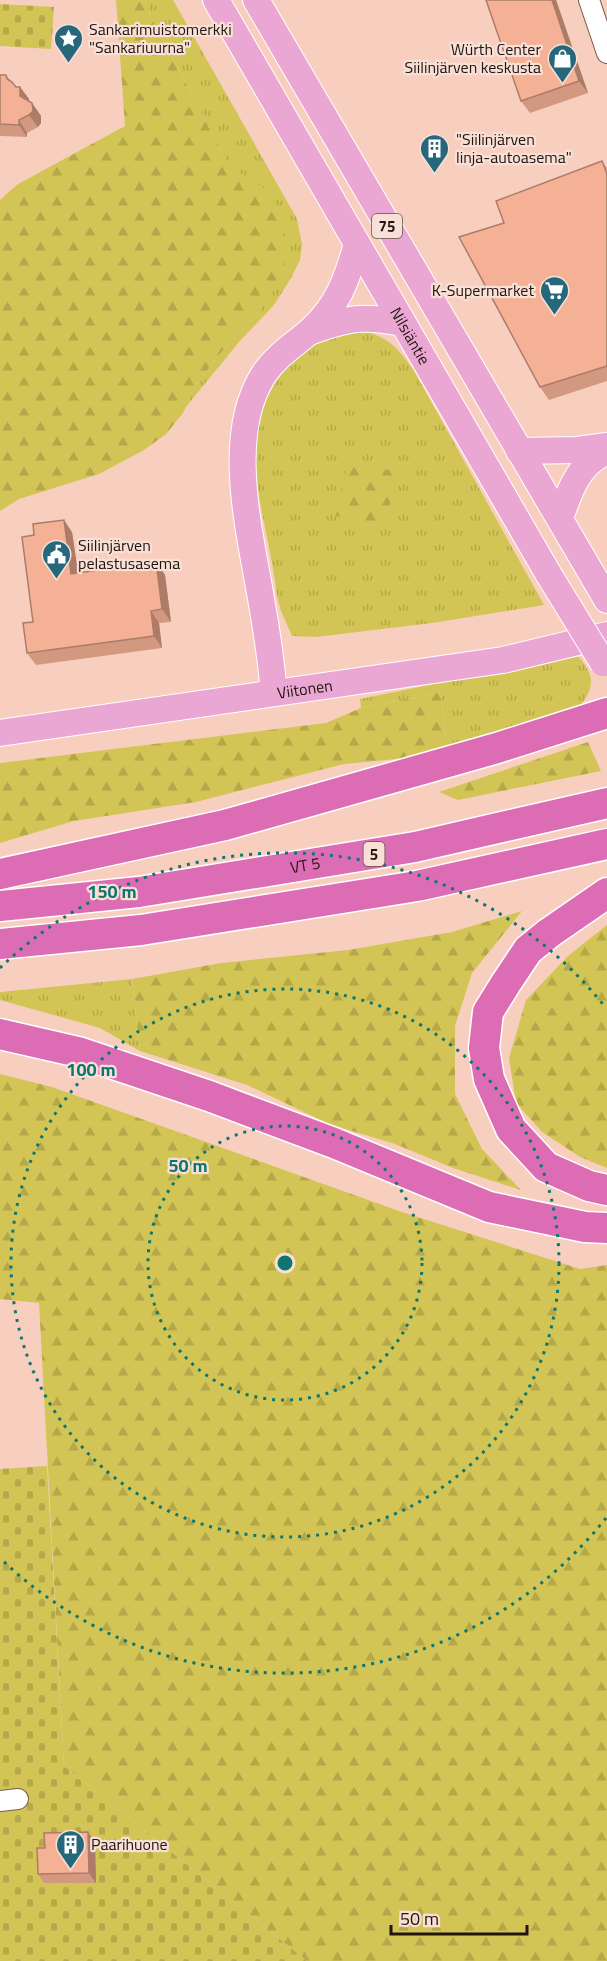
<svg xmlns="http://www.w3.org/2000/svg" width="607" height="1961" viewBox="0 0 607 1961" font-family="'Titillium Web',sans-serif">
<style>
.grass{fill:url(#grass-tufts)}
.forest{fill:url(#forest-firs)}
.cemetery{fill:url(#cemetery-stones)}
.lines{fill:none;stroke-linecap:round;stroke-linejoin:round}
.minor-casing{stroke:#7b584b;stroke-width:22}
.major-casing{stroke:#fff;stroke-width:28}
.highway-casing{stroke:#fff;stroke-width:33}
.minor{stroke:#fff;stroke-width:20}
.major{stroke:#eaa7d3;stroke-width:26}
.highway{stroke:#dc6db5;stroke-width:30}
.major-bridge-casing{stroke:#fff;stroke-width:28;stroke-linecap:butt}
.major-bridge{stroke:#eaa7d3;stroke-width:26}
.wall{fill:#d39880}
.shaded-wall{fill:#ac7c68}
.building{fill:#f5b195;stroke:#ac7c68;stroke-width:1.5}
.ring{fill:none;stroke:#0f766e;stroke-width:3;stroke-dasharray:3 6}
.labels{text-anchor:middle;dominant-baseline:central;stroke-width:4.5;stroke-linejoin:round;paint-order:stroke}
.shield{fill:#f9e0d7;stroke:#62514a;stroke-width:1.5}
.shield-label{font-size:15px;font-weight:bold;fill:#22140e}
.poi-label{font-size:16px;fill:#22140e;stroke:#f9e0d7;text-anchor:start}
.street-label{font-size:16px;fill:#22140e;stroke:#f9e0d7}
.centre{fill:#0f766e;stroke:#f9e0d7;stroke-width:3}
.ring-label{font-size:18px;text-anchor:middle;font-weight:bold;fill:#0f766e;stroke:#f9e0d7;stroke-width:4.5;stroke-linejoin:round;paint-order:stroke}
</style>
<defs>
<pattern id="grass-tufts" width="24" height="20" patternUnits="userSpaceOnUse" patternTransform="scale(1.5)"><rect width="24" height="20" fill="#d2c555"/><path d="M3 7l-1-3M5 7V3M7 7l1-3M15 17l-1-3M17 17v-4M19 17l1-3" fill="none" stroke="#b4a849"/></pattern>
<pattern id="forest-firs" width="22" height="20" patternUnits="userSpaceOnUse" patternTransform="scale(1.5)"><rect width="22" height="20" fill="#d2c555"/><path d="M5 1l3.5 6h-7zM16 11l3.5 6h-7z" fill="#b4a849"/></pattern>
<pattern id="cemetery-stones" width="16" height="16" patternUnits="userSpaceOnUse" patternTransform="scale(1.5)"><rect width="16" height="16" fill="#d2c555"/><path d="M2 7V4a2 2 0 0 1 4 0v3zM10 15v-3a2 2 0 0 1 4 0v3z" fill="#b4a849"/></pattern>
</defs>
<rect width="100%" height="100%" fill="#f8cfbf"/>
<g class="grass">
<polygon points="145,0 173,0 297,219 302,244 300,260 291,278 274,305 239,342 185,408 196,386 217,357 238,333 259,313 278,209 264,189 230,167 152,19"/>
<path d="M 363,330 C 391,340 395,345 413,369 L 544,605 L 432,623 L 316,637 L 292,636 L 281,611 L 277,596 C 272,553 260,512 255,469 C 250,414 277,360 327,337 C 338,332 352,332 363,330 Z"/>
<path d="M 577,655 C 596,676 595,687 578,709 L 447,750 L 441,692 L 361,708 L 360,699 Z"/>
<polygon points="132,979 140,1051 100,1028 0,1000 0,992"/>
</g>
<g class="forest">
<polygon points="116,0 145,0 152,19 230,167 264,188 278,209 289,248 280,280 259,313 238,333 217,357 196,386 183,413 166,434 144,450 99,474 19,499 0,511 0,200 18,184 125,126"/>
<polygon points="350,459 399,473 383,529 334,515"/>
<polygon points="441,692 447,750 407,758 344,764 196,802 74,821 0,843 0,763 326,723 361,708"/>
<polygon points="588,742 601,771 458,800 439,792"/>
<polygon points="522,911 472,973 455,1026 455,1094 482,1149 521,1190 453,1168 395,1144 329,1124 247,1085 140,1051 132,979 221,963 348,950 452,932"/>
<polygon points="607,925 607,1168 580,1157 542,1132 516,1103 509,1058 526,1000 568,956"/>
<polygon points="0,1074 52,1087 402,1212 580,1269 607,1265 607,1961 307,1961 64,1766 39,1303 0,1299"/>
</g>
<g class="cemetery">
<polygon points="0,4 54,7 51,49 0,46"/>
<polygon points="47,1466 64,1766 307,1961 0,1961 0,1469"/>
</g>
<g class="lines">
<defs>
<g id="minor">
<polyline points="589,0 607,53"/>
<polyline points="0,1801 18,1799"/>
</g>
<g id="major">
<path id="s1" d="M 216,0 L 549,575"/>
<polyline points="256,0 607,600"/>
<path d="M 312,331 C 349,318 363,315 402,323"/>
<polyline points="519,451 577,450 607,446"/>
<path d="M 560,518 C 567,499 574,476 590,462 C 595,457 602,454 607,451"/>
<path d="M 274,693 C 271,659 266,626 260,593 C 249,528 225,434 264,374 C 276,356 294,345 310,331 C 338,306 347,279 357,244"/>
<path id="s2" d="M 0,733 L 503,660 L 607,635"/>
</g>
<g id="highway">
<polyline points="0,874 225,825 497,748 607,713"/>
<polyline points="607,893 549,933 528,950 506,983 488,1012 484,1048 489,1079 511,1129 546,1167 589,1186 607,1190"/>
<path id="s3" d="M 0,906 L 139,892 L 415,847 L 607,803"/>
<polyline points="0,944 141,930 417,886 607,844"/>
<polyline points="0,1034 78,1052 209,1096 334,1143 489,1207 585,1227 607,1228"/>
</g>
</defs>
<use href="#minor" class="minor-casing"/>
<use href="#major" class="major-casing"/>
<use href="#highway" class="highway-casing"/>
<use href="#minor" class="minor"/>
<use href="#major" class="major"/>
<use href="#highway" class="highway"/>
<defs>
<polyline id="major-bridge" points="549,575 603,663"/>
</defs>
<use href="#major-bridge" class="major-bridge-casing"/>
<use href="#major-bridge" class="major-bridge"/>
</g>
<g class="wall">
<polygon points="486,0 556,0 588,93 530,113 521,101"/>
<polygon points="0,75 6,75 16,87 20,87 29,99 29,101 32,103 41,116 41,123 38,127 27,133 27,137 0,136"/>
<polygon points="602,161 607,168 607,381 549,400 540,387 504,223"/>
<polygon points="72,532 78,573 156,562 165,575 171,622 159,623 162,648 36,665 27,653 33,622"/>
<polygon points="95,1842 96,1883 44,1883 38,1874 45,1848"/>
</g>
<g class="shaded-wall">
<polygon points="552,0 556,0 588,93 579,81"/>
<polygon points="20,87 29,99 28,108 20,96"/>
<polygon points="32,103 41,116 41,123 38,127 29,115"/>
<polygon points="19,120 27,133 27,137 19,125"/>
<polygon points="64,520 72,532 80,586 71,574"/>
<polygon points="156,562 165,575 171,622 162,609"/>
<polygon points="151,611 159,623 162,648 154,636"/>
<polygon points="88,1832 95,1842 96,1883 89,1873"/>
</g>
<g class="building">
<polygon points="486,0 552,0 579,81 521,101"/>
<polygon points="0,75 6,75 7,79 12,82 16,87 20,87 20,96 32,103 33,111 29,115 19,120 19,125 0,124"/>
<polygon points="602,161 607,174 607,366 540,387 459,237 504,223 496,201"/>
<polygon points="64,520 71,574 156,562 162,609 151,611 154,636 27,653 23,623 33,622 22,537 34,535 33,524"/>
<polygon points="88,1832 89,1873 38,1874 37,1848 45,1848 44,1833"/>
</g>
<g class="ring">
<circle cx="285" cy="1263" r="137"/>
<circle cx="285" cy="1263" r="274"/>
<path d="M606 1518A410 410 0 0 1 0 1558M0 968A410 410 0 0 1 606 1008"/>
</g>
<defs>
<symbol id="sight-pin" viewBox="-11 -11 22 30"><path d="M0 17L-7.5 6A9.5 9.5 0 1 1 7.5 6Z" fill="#27677c" stroke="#f9e0d7"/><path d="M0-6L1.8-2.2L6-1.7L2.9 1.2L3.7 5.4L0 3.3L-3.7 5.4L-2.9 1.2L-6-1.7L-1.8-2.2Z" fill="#fff"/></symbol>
<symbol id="shop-pin" viewBox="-11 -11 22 30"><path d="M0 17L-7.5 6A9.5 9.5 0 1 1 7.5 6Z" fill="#27677c" stroke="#f9e0d7"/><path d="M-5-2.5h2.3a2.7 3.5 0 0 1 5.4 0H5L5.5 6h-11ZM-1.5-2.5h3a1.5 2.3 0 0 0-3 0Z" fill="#fff"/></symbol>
<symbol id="building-pin" viewBox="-11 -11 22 30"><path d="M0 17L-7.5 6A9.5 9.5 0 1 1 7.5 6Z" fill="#27677c" stroke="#f9e0d7"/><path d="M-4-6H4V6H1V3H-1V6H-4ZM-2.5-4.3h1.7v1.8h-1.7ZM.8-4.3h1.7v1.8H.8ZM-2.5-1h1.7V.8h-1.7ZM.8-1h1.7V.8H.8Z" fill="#fff"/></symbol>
<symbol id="supermarket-pin" viewBox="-11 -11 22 30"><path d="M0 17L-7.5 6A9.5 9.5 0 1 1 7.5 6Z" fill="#27677c" stroke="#f9e0d7"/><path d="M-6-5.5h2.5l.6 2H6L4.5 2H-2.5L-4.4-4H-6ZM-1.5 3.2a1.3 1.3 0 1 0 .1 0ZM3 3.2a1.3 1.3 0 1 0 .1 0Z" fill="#fff"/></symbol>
<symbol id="civic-pin" viewBox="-11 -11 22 30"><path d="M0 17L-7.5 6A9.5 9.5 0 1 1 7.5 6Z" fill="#27677c" stroke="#f9e0d7"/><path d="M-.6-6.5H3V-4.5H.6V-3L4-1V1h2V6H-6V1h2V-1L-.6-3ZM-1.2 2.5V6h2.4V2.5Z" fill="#fff"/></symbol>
</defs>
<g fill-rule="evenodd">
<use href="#sight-pin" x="52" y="22" width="33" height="45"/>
<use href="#shop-pin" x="546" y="42" width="33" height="45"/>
<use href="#building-pin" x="418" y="132" width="33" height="45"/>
<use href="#supermarket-pin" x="538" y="274" width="33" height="45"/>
<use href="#civic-pin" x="40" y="538" width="33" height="45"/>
<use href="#building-pin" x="54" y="1828" width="33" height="45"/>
</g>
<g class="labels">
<g class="shield">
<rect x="372" y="214" width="30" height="24" rx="4.5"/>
<rect x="363.5" y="842" width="21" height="24" rx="4.5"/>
</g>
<g class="shield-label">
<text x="387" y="226">75</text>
<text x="374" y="854">5</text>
</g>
<g class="poi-label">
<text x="89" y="29">Sankarimuistomerkki<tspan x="89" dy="18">"Sankariuurna"</tspan></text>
<text x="541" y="49" text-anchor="end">Würth Center<tspan x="541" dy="18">Siilinjärven keskusta</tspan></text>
<text x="456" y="139">"Siilinjärven<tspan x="456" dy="18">linja-autoasema"</tspan></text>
<text x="534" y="290" text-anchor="end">K-Supermarket</text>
<text x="78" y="545">Siilinjärven<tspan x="78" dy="18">pelastusasema</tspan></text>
<text x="91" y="1844">Paarihuone</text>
</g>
<g class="street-label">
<text stroke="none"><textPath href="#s1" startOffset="388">Nilsiäntie</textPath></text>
<text stroke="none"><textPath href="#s2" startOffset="308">Viitonen</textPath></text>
<text stroke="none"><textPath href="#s3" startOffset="308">VT 5</textPath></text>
</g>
</g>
<circle cx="285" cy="1263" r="9" class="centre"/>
<g class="ring-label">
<text x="112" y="898">150 m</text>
<text x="91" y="1076">100 m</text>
<text x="188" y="1172">50 m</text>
</g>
<path d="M391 1925v9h136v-9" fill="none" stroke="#22140e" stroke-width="3"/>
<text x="400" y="1925" font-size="18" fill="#22140e" stroke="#f9e0d7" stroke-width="4.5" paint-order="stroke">50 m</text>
</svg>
